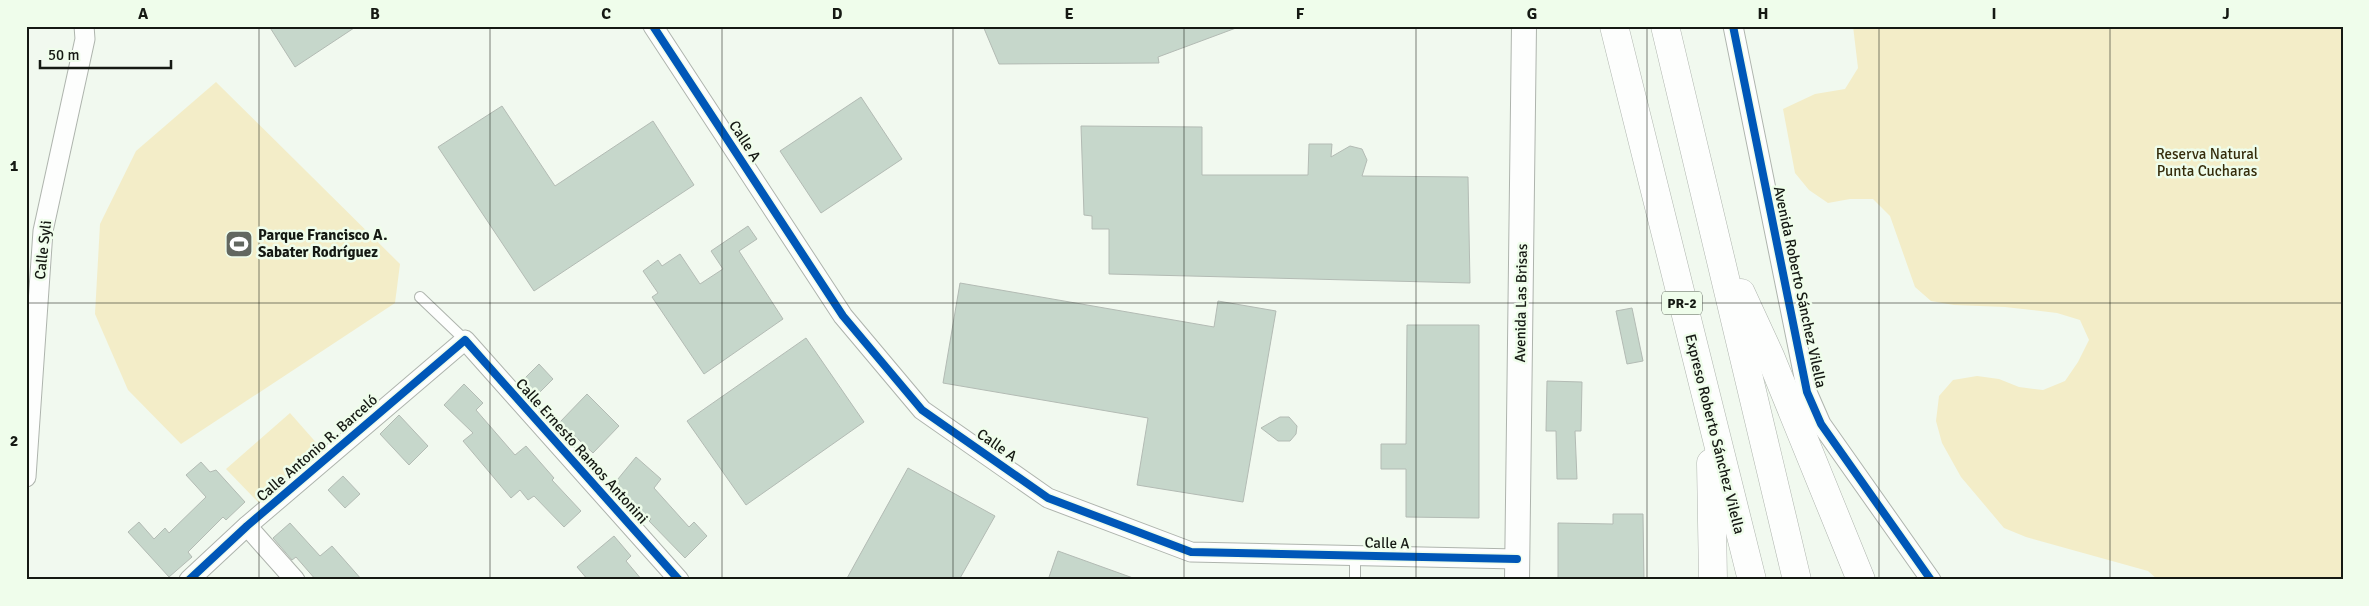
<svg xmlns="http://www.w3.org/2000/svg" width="2369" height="606" viewBox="0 0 2369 606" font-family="Signika,sans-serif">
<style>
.green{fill:#f3edc8}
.building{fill:#c6d7cb;stroke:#b3bbb4}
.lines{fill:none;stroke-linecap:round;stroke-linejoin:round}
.service-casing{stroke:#aeb4ad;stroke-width:12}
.minor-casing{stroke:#aeb4ad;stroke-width:21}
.tertiary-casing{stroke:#aeb4ad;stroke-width:26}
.trunk-casing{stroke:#aeb4ad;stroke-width:29}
.service{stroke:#fdfefd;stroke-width:10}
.minor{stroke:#fdfefd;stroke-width:19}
.tertiary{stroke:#fdfefd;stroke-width:24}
.trunk{stroke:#fdfefd;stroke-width:28}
.cycleway-casing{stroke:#effdeb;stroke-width:11}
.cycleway{stroke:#0057b8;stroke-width:8}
.grid{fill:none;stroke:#151913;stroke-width:1;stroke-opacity:0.55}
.labels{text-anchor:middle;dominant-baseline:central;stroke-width:5;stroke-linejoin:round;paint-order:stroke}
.shield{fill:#effdeb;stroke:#565d54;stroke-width:1}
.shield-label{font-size:14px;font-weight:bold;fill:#151913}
.street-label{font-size:15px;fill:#151913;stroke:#effdeb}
.park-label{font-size:15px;fill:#352c0b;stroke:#effdeb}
.poi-label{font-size:15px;font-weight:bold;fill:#151913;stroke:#effdeb;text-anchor:start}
.neatline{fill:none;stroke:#151913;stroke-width:2}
.grid-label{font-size:16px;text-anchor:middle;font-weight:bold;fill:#151913}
</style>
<rect width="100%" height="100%" fill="#f1f9ef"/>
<g class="green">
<polygon points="1853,26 2343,26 2343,580 2158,580 2148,571 2026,537 2004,528 1961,477 1942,443 1936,421 1939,396 1953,380 1977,376 1999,379 2019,387 2043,390 2065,381 2078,362 2089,340 2080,320 2057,313 2005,307 1954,305 1931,301 1915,287 1890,216 1873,199 1850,199 1828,203 1809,190 1795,173 1783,109 1815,94 1845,89 1858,68"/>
<polygon points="216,82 400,264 395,303 181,444 128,390 95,314 100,224 136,151"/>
<polygon points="290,413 320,447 259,503 226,469"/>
</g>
<g class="building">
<polygon points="269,26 357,26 295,67"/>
<polygon points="983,26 1235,26 1236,28 1158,57 1159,63 999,64"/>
<polygon points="861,97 902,159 821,213 780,151"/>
<polygon points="502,106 555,186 653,121 694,185 534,291 438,147"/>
<polygon points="1081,126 1202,127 1202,175 1308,175 1309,144 1332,144 1331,157 1350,146 1362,149 1367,160 1362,176 1468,177 1470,283 1109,274 1109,229 1092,229 1092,216 1084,215"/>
<polygon points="748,226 757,239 739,251 783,319 704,374 652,297 658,293 643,271 658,260 662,266 680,254 700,284 723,269 711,251"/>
<polygon points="960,283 1214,327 1218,301 1276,311 1243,502 1137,485 1148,418 943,383"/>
<polygon points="1632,308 1643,361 1627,364 1616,311"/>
<polygon points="1407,325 1479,325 1479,518 1406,517 1406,469 1381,469 1381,444 1406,444"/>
<polygon points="806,338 864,422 746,505 687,421"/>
<polygon points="539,364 553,379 535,397 520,383"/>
<polygon points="1547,381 1582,382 1581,431 1575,431 1577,479 1557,479 1556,431 1546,431"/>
<polygon points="464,384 483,403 476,410 515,455 526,446 554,478 552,480 581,511 564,527 534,496 528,500 520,490 511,498 463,441 473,433 444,405"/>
<polygon points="587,394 619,426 593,453 560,422"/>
<polygon points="399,415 428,446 409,465 380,434"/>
<polygon points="1280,417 1289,417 1297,426 1296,434 1290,441 1278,441 1261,428"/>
<polygon points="636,457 661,479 654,488 689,527 694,522 707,536 685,558 649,521 651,519 613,485"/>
<polygon points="201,462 210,472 216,470 245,502 226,520 223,517 188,552 192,557 169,577 128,532 139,522 154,539 165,528 169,533 206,497 186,475"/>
<polygon points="908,468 995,516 959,580 846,580"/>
<polygon points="343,476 360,494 345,508 328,490"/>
<polygon points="1613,514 1643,514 1644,580 1558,580 1558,523 1613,524"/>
<polygon points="290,523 320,556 332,546 362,580 316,580 296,557 292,560 273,538"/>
<polygon points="614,536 631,556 626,561 642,580 588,580 577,567"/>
<polygon points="1058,551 1133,578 1133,580 1048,580"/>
</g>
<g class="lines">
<defs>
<g id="service">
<polyline points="420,297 465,340"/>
<polyline points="1355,580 1355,556"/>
</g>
<g id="minor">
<polyline points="653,26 843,316 922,410 1048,498 1191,552 1517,559"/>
<polyline points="1733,26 1807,392 1821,424 1931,580"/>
<polyline points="26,477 43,231 85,39 84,26"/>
<polyline points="247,526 295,580"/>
<polyline points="189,580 247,526 465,340 679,580"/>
</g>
<polyline id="tertiary" points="1517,580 1524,26"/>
<g id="trunk">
<polyline points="1614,26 1752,580"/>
<polyline points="1665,26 1797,580"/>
<polyline points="1741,293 1770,356 1861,580"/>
<polyline points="1711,463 1713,580"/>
</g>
</defs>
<use href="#service" class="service-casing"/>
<use href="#minor" class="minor-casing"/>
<use href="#tertiary" class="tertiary-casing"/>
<use href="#trunk" class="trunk-casing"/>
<use href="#service" class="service"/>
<use href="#minor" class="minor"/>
<use href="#tertiary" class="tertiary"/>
<use href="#trunk" class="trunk"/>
<defs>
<g id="cycleway">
<polyline points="653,26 843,316 922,410 1048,498 1191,552 1517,559"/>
<polyline points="1733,26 1807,392 1821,424 1931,580"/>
<polyline points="189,580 247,526 465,340 679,580"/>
</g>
</defs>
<use href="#cycleway" class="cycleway-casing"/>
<use href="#cycleway" class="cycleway"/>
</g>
<path class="grid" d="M 259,26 L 259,580M 490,26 L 490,580M 722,26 L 722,580M 953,26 L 953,580M 1184,26 L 1184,580M 1416,26 L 1416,580M 1647,26 L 1647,580M 1879,26 L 1879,580M 2110,26 L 2110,580M 26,303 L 2343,303"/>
<defs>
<symbol id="stadium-square" viewBox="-11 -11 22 22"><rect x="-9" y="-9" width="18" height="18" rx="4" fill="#626760" stroke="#effdeb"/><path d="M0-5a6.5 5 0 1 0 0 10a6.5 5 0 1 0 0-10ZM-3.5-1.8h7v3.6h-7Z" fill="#fff"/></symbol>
</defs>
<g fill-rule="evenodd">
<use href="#stadium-square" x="223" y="228" width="32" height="32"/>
</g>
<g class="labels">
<rect class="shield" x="1662" y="291.5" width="40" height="23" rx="4"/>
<g class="shield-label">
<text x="1682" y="303">PR-2</text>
</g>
<g class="street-label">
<text transform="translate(745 141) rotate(57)">Calle A</text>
<text transform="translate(43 250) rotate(-84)">Calle Syli</text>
<text transform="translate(1800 287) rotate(78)">Avenida Roberto Sánchez Vilella</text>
<text transform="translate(1521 303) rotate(-89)">Avenida Las Brisas</text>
<text transform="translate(1715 434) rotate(76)">Expreso Roberto Sánchez Vilella</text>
<text transform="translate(997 445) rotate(35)">Calle A</text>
<text transform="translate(317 448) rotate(-41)">Calle Antonio R. Barceló</text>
<text transform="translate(582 451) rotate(48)">Calle Ernesto Ramos Antonini</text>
<text transform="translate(1387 543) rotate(1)">Calle A</text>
</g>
<g class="park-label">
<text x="2207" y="154">Reserva Natural<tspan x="2207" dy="17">Punta Cucharas</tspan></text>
</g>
<g class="poi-label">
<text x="258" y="235">Parque Francisco A.<tspan x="258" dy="17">Sabater Rodríguez</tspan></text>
</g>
</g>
<rect width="2369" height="606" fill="none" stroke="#effdeb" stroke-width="55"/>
<path d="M40 60v8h131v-8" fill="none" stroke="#151913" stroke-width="2.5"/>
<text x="48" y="60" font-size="15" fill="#151913" stroke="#effdeb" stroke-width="4" paint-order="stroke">50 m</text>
<rect x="28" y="28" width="2314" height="550" class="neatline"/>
<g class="grid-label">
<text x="143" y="19">A</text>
<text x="375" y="19">B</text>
<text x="606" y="19">C</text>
<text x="837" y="19">D</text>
<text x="1069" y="19">E</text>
<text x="1300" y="19">F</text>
<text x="1532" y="19">G</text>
<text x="1763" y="19">H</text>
<text x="1994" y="19">I</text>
<text x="2226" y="19">J</text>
<text x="14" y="171">1</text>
<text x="14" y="446">2</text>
</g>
</svg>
